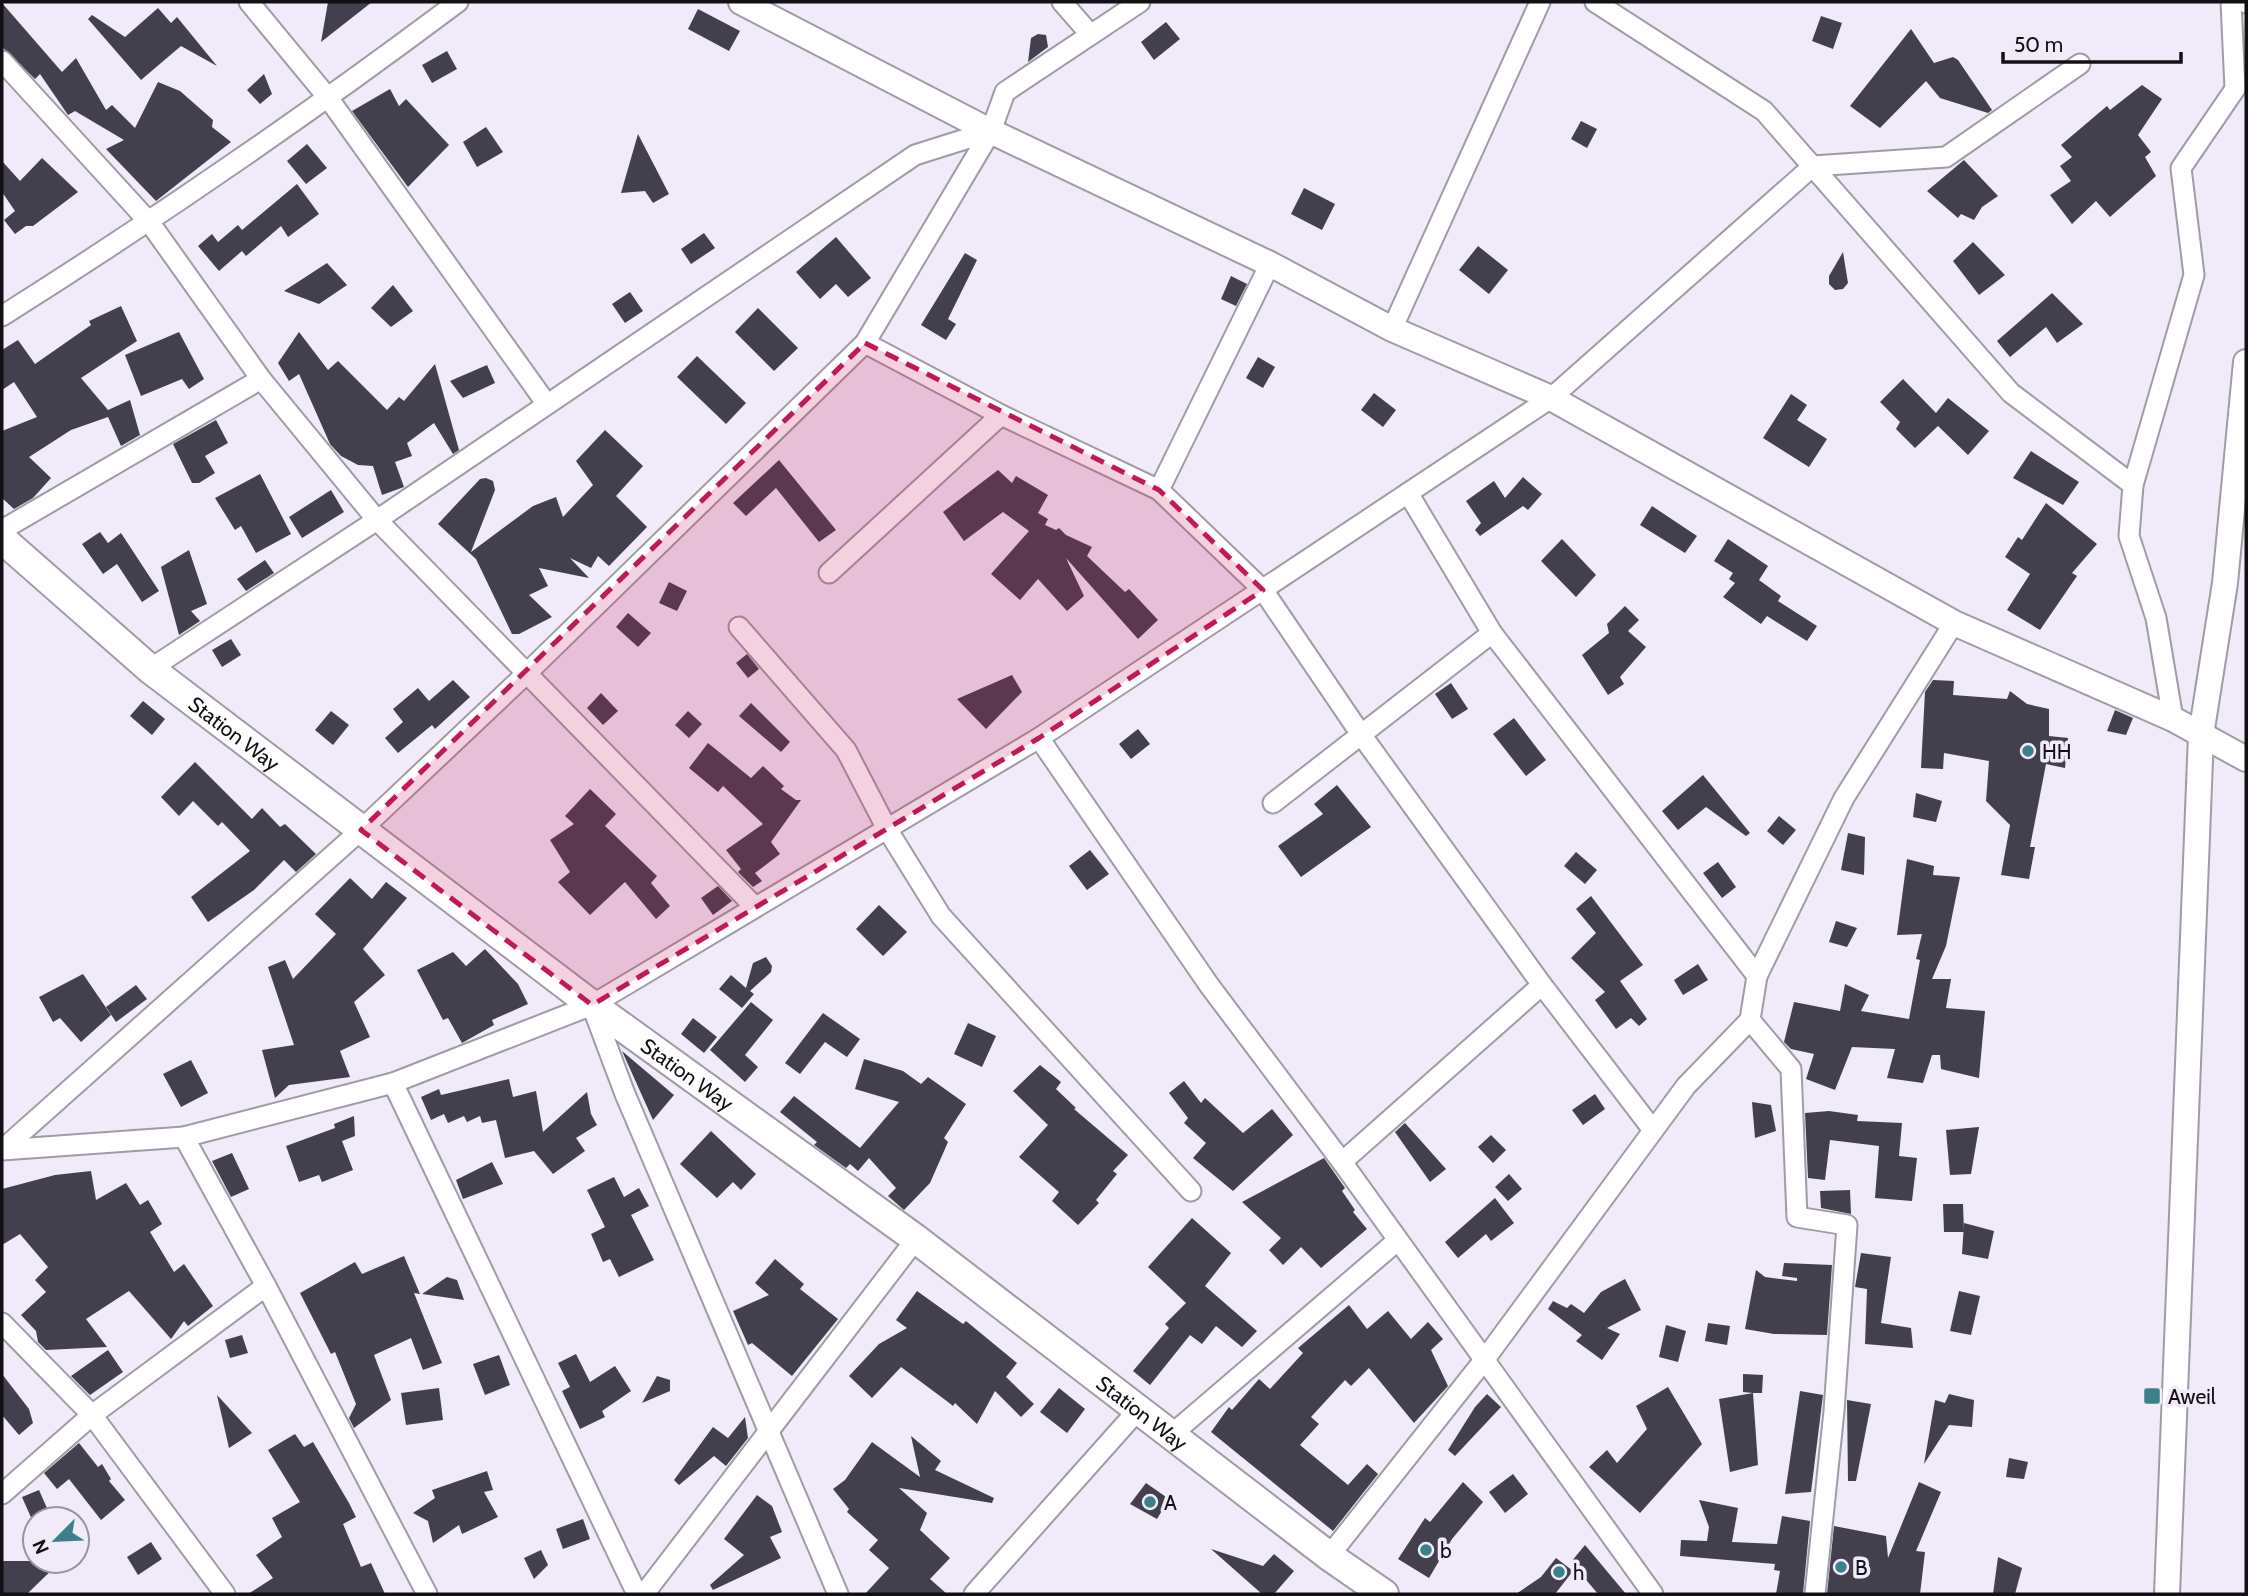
<svg xmlns="http://www.w3.org/2000/svg" width="2248" height="1596" viewBox="0 0 2248 1596" font-family="Cabin,sans-serif">
<style>
.building{fill:#41404c}
.lines{fill:none;stroke-linecap:round;stroke-linejoin:round}
.minor-casing{stroke:#a19aa7;stroke-width:23}
.tertiary-casing{stroke:#a19aa7;stroke-width:28}
.secondary-casing{stroke:#a19aa7;stroke-width:32}
.minor{stroke:#fff;stroke-width:19}
.tertiary{stroke:#fff;stroke-width:24}
.secondary{stroke:#fff;stroke-width:28}
.marked{fill:#c2185b;fill-opacity:0.2;stroke:#c2185b;stroke-width:5;stroke-dasharray:14 9;stroke-linejoin:round}
.poi-dot{fill:#3a8189;stroke:#f1eaf8;stroke-width:2.5}
.labels{text-anchor:middle;dominant-baseline:central;stroke-width:7;stroke-linejoin:round;paint-order:stroke}
.street-label{font-size:21px;fill:#131015;stroke:#f1eaf8}
.poi-label{font-size:21px;fill:#131015;stroke:#f1eaf8;text-anchor:start}
</style>
<rect width="100%" height="100%" fill="#f1eaf8"/>
<g class="building">
<polygon points="328,2 372,2 321,42"/>
<polygon points="2,3 62,72 76,58 106,110 112,105 135,128 158,82 180,91 213,120 212,127 231,142 156,201 106,149 124,140 75,111 68,115 40,74 35,79 2,47"/>
<polygon points="158,8 171,23 177,17 217,66 181,46 141,80 88,19 92,15 125,37"/>
<polygon points="698,9 740,31 729,51 688,29"/>
<polygon points="1821,16 1842,23 1833,49 1812,41"/>
<polygon points="1166,22 1180,39 1154,60 1141,42"/>
<polygon points="1911,29 1934,63 1953,57 1958,60 1992,110 1988,113 1940,98 1926,81 1880,128 1850,106"/>
<polygon points="1038,34 1046,35 1048,47 1028,62 1031,38"/>
<polygon points="447,51 457,69 432,83 422,65"/>
<polygon points="264,74 272,94 260,104 247,90"/>
<polygon points="2142,85 2162,99 2138,135 2151,152 2145,157 2156,176 2110,217 2096,201 2072,224 2050,195 2071,181 2060,166 2072,157 2061,145 2107,106 2110,110"/>
<polygon points="390,89 399,106 406,99 449,145 408,187 352,111"/>
<polygon points="1581,121 1597,129 1587,148 1571,139"/>
<polygon points="486,127 503,152 477,167 463,142"/>
<polygon points="638,134 669,194 653,203 645,191 621,193"/>
<polygon points="307,144 327,168 306,184 287,161"/>
<polygon points="42,158 78,192 33,226 26,226 15,234 4,220 15,211 2,192 2,161 20,181"/>
<polygon points="1964,160 1998,196 1982,207 1974,220 1961,214 1958,218 1927,191"/>
<polygon points="297,184 319,214 288,237 281,226 246,256 242,251 219,271 198,246 212,234 218,242 238,225 242,230"/>
<polygon points="1304,188 1335,204 1322,230 1291,214"/>
<polygon points="704,233 715,248 691,264 681,249"/>
<polygon points="836,237 871,278 848,297 836,284 820,299 796,272"/>
<polygon points="1973,242 2005,275 1979,295 1953,261"/>
<polygon points="1478,246 1508,270 1489,294 1459,270"/>
<polygon points="1843,252 1848,283 1843,289 1835,290 1829,284 1829,276"/>
<polygon points="965,253 977,260 948,319 956,324 946,340 921,325"/>
<polygon points="327,263 347,285 319,304 284,291"/>
<polygon points="1231,276 1247,284 1236,306 1221,299"/>
<polygon points="393,285 413,311 391,327 371,308"/>
<polygon points="630,292 643,311 625,323 612,304"/>
<polygon points="2052,293 2083,324 2057,343 2046,327 2010,357 1997,341"/>
<polygon points="121,306 137,341 81,378 108,410 130,400 140,435 121,446 108,417 71,430 29,457 51,478 33,498 14,509 2,498 2,431 37,417 14,382 2,390 2,350 18,340 35,364 91,325 89,321"/>
<polygon points="758,308 798,348 774,371 735,332"/>
<polygon points="179,332 204,379 189,389 182,379 141,396 125,355"/>
<polygon points="299,332 328,370 338,361 387,410 399,397 404,401 435,364 459,450 453,454 434,423 407,443 412,456 395,462 404,487 382,495 373,466 358,465 341,456 330,444 299,374 289,381 278,363"/>
<polygon points="697,356 746,403 726,424 677,377"/>
<polygon points="1258,357 1275,367 1263,388 1246,378"/>
<polygon points="487,365 495,383 463,398 450,381"/>
<polygon points="1903,379 1936,413 1948,398 1989,431 1968,455 1938,426 1915,448 1896,429 1900,422 1880,402"/>
<polygon points="1374,393 1396,410 1383,427 1361,410"/>
<polygon points="1791,394 1807,405 1797,420 1827,439 1809,467 1763,438"/>
<polygon points="216,420 228,443 205,456 215,473 199,483 192,483 173,444"/>
<polygon points="605,430 643,466 616,496 647,527 609,566 598,556 591,568 570,558 589,578 539,568 548,586 529,595 552,617 519,634 512,634 476,559 438,524 480,479 486,478 493,481 495,490 471,552 533,506 556,497 563,517 593,485 576,461"/>
<polygon points="2031,451 2079,482 2063,505 2013,478"/>
<polygon points="779,460 836,530 819,542 776,488 746,516 733,503"/>
<polygon points="998,470 1012,483 1016,476 1048,495 1038,513 1048,519 1045,525 1056,530 1059,528 1066,535 1092,547 1087,556 1125,592 1129,589 1158,620 1138,639 1066,558 1084,596 1067,611 1038,579 1020,600 991,574 1029,531 1003,512 964,541 943,512"/>
<polygon points="260,474 291,534 256,553 241,526 235,530 215,498"/>
<polygon points="1523,477 1542,494 1528,510 1523,506 1480,536 1475,530 1481,523 1466,501 1494,481 1505,498"/>
<polygon points="331,490 344,512 302,538 289,517"/>
<polygon points="2046,503 2097,544 2072,573 2077,576 2040,630 2007,610 2030,574 2005,557 2018,537 2022,540"/>
<polygon points="1652,506 1697,536 1685,553 1640,525"/>
<polygon points="100,532 108,543 121,533 159,591 142,602 117,564 103,574 82,544"/>
<polygon points="1562,539 1596,575 1576,597 1541,561"/>
<polygon points="1728,539 1768,566 1759,580 1781,596 1778,601 1817,626 1807,641 1767,616 1761,624 1723,597 1735,583 1729,579 1733,573 1714,561"/>
<polygon points="189,550 207,604 191,611 200,621 179,635 161,567"/>
<polygon points="265,560 274,573 246,591 237,579"/>
<polygon points="669,582 687,591 677,611 659,603"/>
<polygon points="1625,606 1639,620 1628,631 1646,647 1620,677 1624,684 1608,695 1582,655 1609,633 1607,624"/>
<polygon points="628,613 651,633 638,647 616,627"/>
<polygon points="231,639 241,655 222,667 212,650"/>
<polygon points="747,654 759,669 748,678 736,663"/>
<polygon points="1012,675 1022,692 986,729 957,699"/>
<polygon points="453,680 470,697 435,729 432,725 398,753 385,738 403,722 393,709 418,688 429,701"/>
<polygon points="1933,680 1954,681 1953,695 2007,699 2010,691 2027,704 2049,709 2049,736 2068,738 2065,768 2046,764 2030,847 2035,847 2029,879 2001,875 2010,825 1986,801 1989,761 1944,753 1943,769 1921,768 1925,692"/>
<polygon points="1451,683 1468,709 1452,719 1435,694"/>
<polygon points="601,693 618,711 603,725 587,708"/>
<polygon points="143,701 165,719 152,735 130,716"/>
<polygon points="751,703 790,742 781,752 739,716"/>
<polygon points="2115,710 2133,718 2126,735 2107,731"/>
<polygon points="331,711 349,725 333,745 315,730"/>
<polygon points="688,711 702,724 689,738 675,725"/>
<polygon points="1514,718 1546,760 1526,776 1493,734"/>
<polygon points="1138,729 1150,744 1131,759 1119,744"/>
<polygon points="708,743 751,778 763,766 784,786 781,789 796,800 801,800 771,842 780,854 755,873 762,881 753,887 738,872 741,869 726,850 763,824 723,786 718,792 689,768"/>
<polygon points="195,762 252,819 262,808 280,827 285,824 316,854 296,872 284,860 254,890 208,922 191,897 250,851 222,822 218,826 193,801 179,816 161,797"/>
<polygon points="1703,775 1750,833 1746,836 1706,807 1678,830 1662,811"/>
<polygon points="1337,785 1371,827 1301,877 1278,846 1323,814 1314,804"/>
<polygon points="590,789 616,814 605,826 657,876 651,883 670,906 656,919 625,882 590,915 558,882 570,872 550,840 574,824 565,816"/>
<polygon points="1916,793 1942,801 1936,822 1913,817"/>
<polygon points="1779,816 1796,830 1783,845 1767,831"/>
<polygon points="1848,833 1865,837 1864,875 1841,870"/>
<polygon points="1090,850 1109,874 1087,890 1069,866"/>
<polygon points="1576,852 1597,870 1585,884 1564,866"/>
<polygon points="1907,859 1934,866 1933,875 1960,877 1946,946 1932,979 1951,979 1946,1008 1985,1011 1979,1078 1941,1069 1940,1055 1932,1055 1923,1083 1887,1078 1895,1049 1852,1047 1835,1090 1806,1079 1814,1054 1791,1049 1784,1042 1794,1002 1840,1011 1845,984 1869,995 1861,1011 1909,1019 1920,960 1916,959 1922,934 1897,935"/>
<polygon points="1718,862 1736,887 1722,898 1703,873"/>
<polygon points="350,878 372,899 386,882 407,898 363,949 385,975 354,1002 370,1037 340,1051 350,1077 289,1085 275,1098 262,1050 294,1045 268,967 285,960 293,979 336,934 315,914"/>
<polygon points="718,886 732,901 713,915 701,898"/>
<polygon points="1591,896 1643,965 1620,981 1647,1019 1639,1026 1631,1018 1616,1029 1595,1000 1605,992 1571,958 1596,933 1576,909"/>
<polygon points="879,905 907,932 883,956 856,929"/>
<polygon points="1836,921 1857,928 1847,947 1829,942"/>
<polygon points="485,949 518,984 528,1004 492,1020 494,1025 462,1043 448,1018 443,1020 417,970 453,952 466,966"/>
<polygon points="766,957 772,966 771,972 750,991 754,994 742,1008 719,989 731,975 746,988 753,963"/>
<polygon points="1698,964 1708,980 1683,995 1674,980"/>
<polygon points="83,974 111,1015 81,1042 60,1018 53,1022 39,997"/>
<polygon points="136,985 147,999 116,1022 106,1007"/>
<polygon points="751,1002 773,1020 745,1055 758,1067 745,1082 710,1050"/>
<polygon points="823,1013 860,1039 847,1057 825,1042 800,1074 785,1063"/>
<polygon points="693,1018 717,1037 704,1053 681,1034"/>
<polygon points="968,1023 996,1036 982,1067 954,1054"/>
<polygon points="622,1051 674,1095 653,1120"/>
<polygon points="864,1059 903,1071 921,1084 928,1077 966,1104 944,1138 948,1142 930,1183 904,1210 888,1196 896,1188 869,1158 858,1171 850,1164 846,1168 814,1145 817,1142 780,1112 794,1096 860,1148 899,1102 855,1089"/>
<polygon points="191,1060 208,1093 181,1107 163,1074"/>
<polygon points="1040,1065 1061,1082 1056,1089 1076,1108 1074,1109 1128,1155 1113,1171 1117,1174 1096,1200 1099,1203 1078,1225 1052,1201 1059,1192 1019,1157 1048,1125 1013,1091"/>
<polygon points="509,1079 513,1097 536,1091 543,1132 587,1092 591,1114 597,1125 576,1138 585,1151 553,1174 534,1151 505,1158 496,1120 482,1123 480,1116 467,1122 464,1116 448,1123 444,1114 431,1120 421,1097 439,1089 441,1095"/>
<polygon points="1184,1081 1201,1103 1205,1098 1243,1133 1272,1109 1293,1135 1233,1191 1193,1158 1206,1143 1184,1123 1188,1118 1169,1093"/>
<polygon points="1595,1094 1605,1109 1583,1125 1572,1110"/>
<polygon points="1752,1102 1771,1105 1776,1131 1755,1138"/>
<polygon points="1829,1111 1858,1115 1857,1121 1902,1123 1899,1156 1917,1158 1912,1201 1875,1198 1879,1146 1830,1140 1825,1180 1808,1178 1805,1113"/>
<polygon points="354,1116 355,1136 342,1141 353,1170 322,1182 319,1175 299,1182 286,1146 335,1128 334,1124"/>
<polygon points="1405,1123 1446,1169 1430,1182 1395,1132"/>
<polygon points="1979,1127 1971,1174 1950,1175 1946,1130"/>
<polygon points="711,1131 756,1174 741,1190 733,1182 717,1198 680,1164"/>
<polygon points="1491,1135 1506,1150 1493,1163 1478,1147"/>
<polygon points="232,1153 249,1189 231,1197 212,1161"/>
<polygon points="1324,1158 1345,1188 1342,1191 1355,1210 1353,1212 1367,1229 1321,1268 1301,1247 1283,1265 1269,1250 1281,1238 1242,1202"/>
<polygon points="492,1162 503,1184 463,1199 456,1180"/>
<polygon points="91,1171 96,1200 126,1183 140,1205 148,1200 162,1224 150,1232 174,1272 184,1264 213,1306 188,1326 184,1321 171,1339 129,1291 86,1319 107,1347 46,1350 38,1342 36,1331 21,1315 46,1292 35,1280 48,1267 20,1234 2,1245 2,1189 55,1175"/>
<polygon points="1509,1174 1522,1189 1508,1201 1495,1187"/>
<polygon points="614,1177 624,1197 639,1188 649,1206 631,1215 654,1260 619,1277 610,1259 603,1262 591,1234 605,1227 587,1190"/>
<polygon points="1850,1190 1851,1214 1821,1208 1820,1191"/>
<polygon points="1495,1198 1514,1223 1491,1241 1486,1234 1458,1258 1445,1242"/>
<polygon points="1943,1204 1963,1204 1964,1232 1944,1232"/>
<polygon points="1192,1218 1231,1253 1205,1286 1257,1331 1242,1347 1216,1326 1202,1344 1190,1335 1150,1385 1133,1371 1169,1328 1165,1324 1186,1303 1148,1267"/>
<polygon points="1964,1223 1994,1231 1988,1259 1962,1254"/>
<polygon points="1861,1253 1891,1257 1881,1323 1911,1328 1913,1348 1865,1344 1867,1289 1855,1287"/>
<polygon points="404,1256 420,1294 414,1293 442,1363 423,1370 411,1338 374,1355 391,1400 354,1428 349,1418 356,1404 335,1352 331,1354 300,1293 355,1262 362,1274"/>
<polygon points="775,1259 804,1284 800,1289 838,1319 792,1376 752,1343 748,1345 733,1311 769,1295 755,1283"/>
<polygon points="1784,1263 1832,1265 1827,1335 1774,1334 1745,1329 1756,1270 1765,1277 1797,1281 1797,1278 1782,1276"/>
<polygon points="447,1277 457,1280 464,1300 422,1294"/>
<polygon points="1625,1279 1641,1310 1607,1328 1620,1334 1602,1360 1576,1341 1582,1335 1548,1309 1553,1301 1567,1308 1571,1304 1584,1313 1601,1292"/>
<polygon points="917,1291 963,1324 966,1321 1017,1363 1006,1377 1034,1404 1021,1417 995,1391 977,1424 955,1403 953,1406 948,1402 901,1367 872,1398 849,1376 879,1344 907,1328 896,1320"/>
<polygon points="1959,1291 1980,1296 1971,1335 1950,1331"/>
<polygon points="1349,1305 1367,1329 1388,1311 1411,1339 1428,1322 1443,1339 1431,1350 1448,1386 1414,1423 1369,1368 1351,1386 1345,1380 1311,1417 1319,1424 1300,1445 1348,1485 1367,1464 1378,1474 1333,1531 1211,1432 1229,1407 1232,1410 1259,1379 1270,1389 1303,1353 1298,1348"/>
<polygon points="1708,1323 1730,1326 1727,1345 1705,1341"/>
<polygon points="1666,1325 1686,1331 1678,1362 1659,1357"/>
<polygon points="242,1335 248,1353 230,1358 225,1340"/>
<polygon points="108,1350 123,1372 90,1395 71,1376"/>
<polygon points="576,1354 590,1382 615,1366 631,1391 602,1411 605,1417 580,1429 562,1391 570,1387 558,1363"/>
<polygon points="499,1355 510,1385 485,1395 473,1364"/>
<polygon points="2,1374 29,1409 33,1423 19,1435 2,1415"/>
<polygon points="1743,1374 1763,1375 1762,1393 1753,1393 1758,1465 1730,1472 1719,1399 1753,1393 1743,1392"/>
<polygon points="657,1376 670,1380 670,1391 642,1403"/>
<polygon points="1668,1387 1702,1444 1640,1513 1589,1467 1607,1450 1617,1463 1647,1429 1636,1406"/>
<polygon points="439,1388 443,1420 406,1425 401,1393"/>
<polygon points="1059,1388 1085,1409 1067,1433 1040,1412"/>
<polygon points="1800,1391 1823,1395 1811,1492 1785,1494"/>
<polygon points="1487,1394 1501,1407 1455,1456 1448,1450 1475,1407"/>
<polygon points="1949,1394 1974,1400 1972,1427 1949,1425 1924,1464 1935,1400 1945,1403"/>
<polygon points="217,1395 252,1433 229,1448"/>
<polygon points="1847,1400 1871,1404 1856,1481 1848,1481"/>
<polygon points="745,1417 748,1438 726,1466 714,1456 679,1485 674,1480 713,1427 728,1438"/>
<polygon points="295,1434 304,1447 313,1442 349,1503 356,1517 343,1524 361,1567 371,1563 385,1594 248,1594 273,1578 256,1555 282,1537 272,1518 300,1502 268,1450"/>
<polygon points="911,1436 941,1461 935,1470 994,1498 992,1503 899,1488 927,1513 920,1530 950,1558 930,1579 947,1594 865,1594 889,1568 869,1550 878,1540 847,1512 849,1509 833,1489 845,1480 872,1442 920,1477"/>
<polygon points="79,1443 98,1467 102,1464 111,1479 109,1481 125,1500 101,1520 69,1479 57,1489 44,1473"/>
<polygon points="2009,1458 2028,1462 2024,1479 2006,1477"/>
<polygon points="487,1471 493,1490 484,1492 498,1517 462,1534 459,1525 433,1543 428,1521 413,1513 435,1498 432,1490"/>
<polygon points="1513,1474 1528,1494 1505,1513 1489,1492"/>
<polygon points="1463,1482 1483,1502 1452,1539 1429,1578 1398,1559 1425,1518 1430,1522"/>
<polygon points="1919,1482 1941,1492 1916,1551 1925,1552 1920,1594 1827,1594 1834,1526 1886,1536 1888,1558"/>
<polygon points="1146,1483 1169,1499 1157,1519 1130,1504"/>
<polygon points="39,1490 50,1515 33,1522 22,1497"/>
<polygon points="757,1495 772,1506 782,1532 770,1537 781,1558 713,1590 710,1585 744,1555 724,1539"/>
<polygon points="1699,1500 1738,1508 1732,1542 1777,1544 1782,1516 1810,1521 1803,1594 1776,1594 1780,1571 1774,1570 1775,1564 1680,1556 1681,1540 1707,1541 1709,1527"/>
<polygon points="583,1519 590,1539 563,1549 556,1529"/>
<polygon points="151,1542 162,1559 138,1575 127,1557"/>
<polygon points="1585,1545 1626,1594 1598,1594 1571,1562"/>
<polygon points="1211,1549 1263,1566 1274,1554 1294,1571 1274,1594 1262,1594"/>
<polygon points="541,1550 548,1565 534,1579 524,1558"/>
<polygon points="1998,1557 2022,1568 2015,1594 1993,1594"/>
<polygon points="1556,1558 1573,1571 1555,1594 1516,1594 1541,1577"/>
<polygon points="2,1561 61,1561 27,1594 2,1594"/>
</g>
<g class="lines">
<defs>
<g id="minor">
<polyline points="249,2 329,99 546,403"/>
<polyline points="1062,2 1090,34"/>
<polyline points="1595,2 1764,111 2011,393 2133,485 2129,536 2156,618 2173,719"/>
<polyline points="2246,2 2246,3"/>
<polyline points="2,61 150,223 261,379 377,520 754,906"/>
<polyline points="991,131 1005,92 1140,2"/>
<path d="M 2,316 C 159,217 310,113 458,2"/>
<polyline points="1392,329 1540,2"/>
<polyline points="865,343 1001,415 1159,490 1263,590 1360,733 1542,985 1653,1130"/>
<polyline points="2133,485 2194,275 2181,168 2235,89 2231,2"/>
<polyline points="1159,490 1270,264"/>
<polyline points="2,530 261,379"/>
<polyline points="829,573 1001,415"/>
<polyline points="739,627 846,750 887,829 941,916 1191,1191"/>
<polyline points="1039,738 1209,985 1342,1162 1653,1594"/>
<polyline points="1273,803 1492,633"/>
<polyline points="1757,976 1844,798 1954,623"/>
<polyline points="592,1006 625,1094 838,1594"/>
<polyline points="1750,1020 1791,1069 1797,1217 1847,1225 1834,1411 1815,1594"/>
<polyline points="393,1083 637,1594"/>
<polyline points="184,1137 266,1286 427,1594"/>
<polyline points="2,1150 361,830 527,673 865,343 991,131 915,155 377,520 150,669"/>
<polyline points="2,1150 184,1137 393,1083 592,1005 1039,738 1551,398 1813,166 1946,157 2080,64"/>
<polyline points="1342,1162 1542,985"/>
<polyline points="2,1323 92,1415 225,1594"/>
<polyline points="1171,1435 1397,1241"/>
<polyline points="2,1494 92,1415 266,1286"/>
<polyline points="1329,1556 1485,1359 1686,1086 1750,1020 1757,976 1492,633 1408,493"/>
<polyline points="644,1594 916,1239"/>
<polyline points="974,1594 1138,1410"/>
</g>
<g id="tertiary">
<polyline points="741,2 984,128 1270,264 1392,329 1551,398 1954,623 2173,719 2246,759"/>
<polyline points="2167,1594 2201,735 2225,583 2246,362"/>
</g>
<g id="secondary">
<path id="s1" d="M 2,539 L 150,669 L 592,1005 L 916,1239 L 1329,1556 L 1384,1594"/>
</g>
</defs>
<use href="#minor" class="minor-casing"/>
<use href="#tertiary" class="tertiary-casing"/>
<use href="#secondary" class="secondary-casing"/>
<use href="#minor" class="minor"/>
<use href="#tertiary" class="tertiary"/>
<use href="#secondary" class="secondary"/>
</g>
<path class="marked" d="M 865,343 L 1159,490 L 1263,590 L 1039,738 L 592,1005 L 361,830 Z"/>
<g class="poi-dot">
<circle cx="2028" cy="751" r="7"/>
<rect x="2143" y="1387" width="18" height="18" rx="3.5"/>
<circle cx="1150" cy="1502" r="7"/>
<circle cx="1426" cy="1550" r="7"/>
<circle cx="1841" cy="1567" r="7"/>
<circle cx="1559" cy="1572" r="7"/>
</g>
<g class="labels">
<g class="street-label">
<text stroke="none"><textPath href="#s1" startOffset="303">Station Way</textPath></text>
<text stroke="none"><textPath href="#s1" startOffset="870">Station Way</textPath></text>
<text stroke="none"><textPath href="#s1" startOffset="1437">Station Way</textPath></text>
</g>
<g class="poi-label">
<text x="2042" y="751">HH</text>
<text x="2168" y="1396">Aweil</text>
<text x="1164" y="1502">A</text>
<text x="1440" y="1550">b</text>
<text x="1855" y="1567">B</text>
<text x="1573" y="1572">h</text>
</g>
</g>
<rect width="2248" height="1596" fill="none" stroke="#131015" stroke-width="7"/>
<g transform="translate(56 1540) rotate(246)"><circle r="33" fill="#f1eaf8" stroke="#98939d" stroke-width="2"/>
<path d="M0-5L12 26L0 18L-12 26Z" fill="#3a8189"/>
<text y="-10" font-size="19" font-weight="bold" text-anchor="middle" fill="#131015">N</text>
</g>
<path d="M2003 52v10h178v-10" fill="none" stroke="#131015" stroke-width="3.5"/>
<text x="2014" y="52" font-size="21" fill="#131015" stroke="#f1eaf8" stroke-width="5" paint-order="stroke">50 m</text>
</svg>
